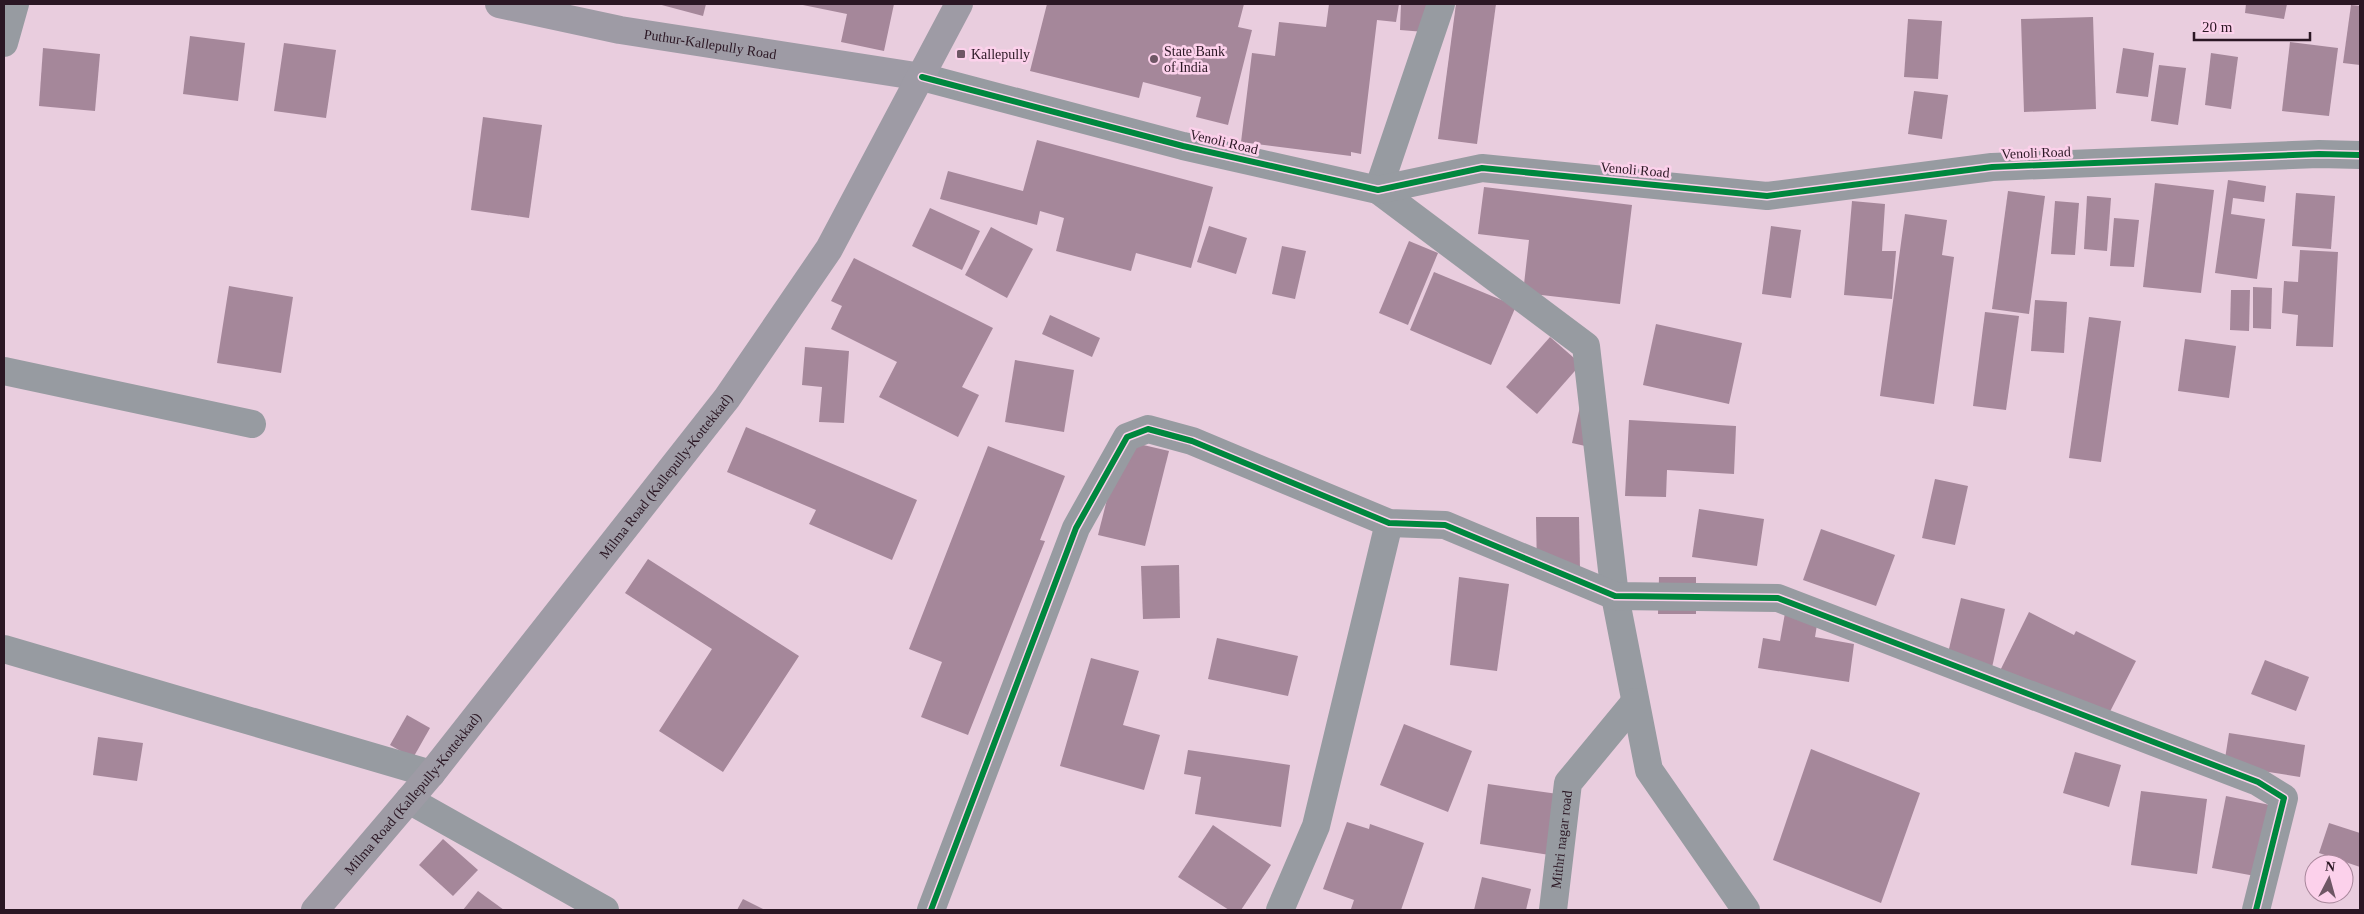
<svg xmlns="http://www.w3.org/2000/svg" width="2364" height="914" viewBox="0 0 2364 914" font-family="Georgia,serif">
<style>
.building{fill:#a5879a}
.lines{fill:none;stroke-linecap:round;stroke-linejoin:round}
.minor{stroke:#979ba1;stroke-width:28}
.major{stroke:#9e9ba5;stroke-width:28}
.cycleway-casing{stroke:#fcd1eb;stroke-width:9}
.cycleway{stroke:#00873e;stroke-width:6}
.poi-dot{fill:#6e5765;stroke:#fcd1eb;stroke-width:2}
.labels{text-anchor:middle;dominant-baseline:central;stroke-width:5;stroke-linejoin:round;paint-order:stroke}
.street-label{font-size:14px;fill:#2b1724;stroke:#fcd1eb}
.poi-label{font-size:14px;fill:#2b1724;stroke:#fcd1eb;text-anchor:start}
</style>
<rect width="100%" height="100%" fill="#e9cdde"/>
<g class="building">
<polygon points="658,4 706,4 703,16"/>
<polygon points="798,4 894,4 884,51 841,42 847,14"/>
<polygon points="1047,4 1244,4 1238,27 1252,30 1228,125 1196,117 1201,97 1143,82 1139,98 1030,71"/>
<polygon points="1329,4 1399,4 1396,22 1377,20 1361,154 1351,152 1351,156 1241,142 1252,53 1275,56 1279,22 1326,27"/>
<polygon points="1401,4 1428,4 1425,32 1400,30"/>
<polygon points="1456,4 1496,4 1477,144 1438,139"/>
<polygon points="2246,4 2287,4 2284,19 2245,13"/>
<polygon points="2351,5 2360,6 2360,65 2343,63"/>
<polygon points="2093,17 2096,109 2024,112 2021,19"/>
<polygon points="1908,19 1942,21 1938,79 1904,77"/>
<polygon points="190,36 245,43 238,101 183,94"/>
<polygon points="2290,42 2338,48 2329,116 2282,111"/>
<polygon points="284,43 336,50 326,118 274,111"/>
<polygon points="43,48 100,54 95,111 39,106"/>
<polygon points="2123,48 2154,53 2148,97 2116,93"/>
<polygon points="2211,53 2238,57 2231,109 2205,105"/>
<polygon points="2159,65 2186,68 2178,125 2151,121"/>
<polygon points="1914,91 1948,95 1942,139 1908,134"/>
<polygon points="483,117 542,125 529,218 471,210"/>
<polygon points="1037,140 1213,187 1191,268 1136,253 1131,271 1056,251 1064,218 1040,211 1037,225 940,199 948,171 1023,191"/>
<polygon points="2228,180 2266,186 2264,202 2233,198 2231,214 2265,219 2257,279 2215,273"/>
<polygon points="2155,183 2214,190 2201,293 2143,287"/>
<polygon points="1484,187 1632,205 1620,304 1523,293 1529,240 1478,234"/>
<polygon points="2008,191 2045,196 2029,314 1992,309"/>
<polygon points="2296,193 2335,196 2331,249 2292,246"/>
<polygon points="2087,196 2111,198 2107,251 2084,249"/>
<polygon points="1852,201 1885,204 1882,251 1896,251 1892,299 1844,295"/>
<polygon points="2055,201 2079,203 2075,255 2051,254"/>
<polygon points="930,208 980,231 962,270 912,246"/>
<polygon points="1905,214 1947,220 1942,255 1954,257 1934,404 1880,396"/>
<polygon points="2114,218 2139,220 2134,267 2110,266"/>
<polygon points="1209,226 1247,238 1236,274 1197,262"/>
<polygon points="1771,226 1801,230 1791,298 1762,294"/>
<polygon points="991,227 1033,249 1007,298 965,275"/>
<polygon points="1409,241 1438,253 1408,325 1379,313"/>
<polygon points="1282,246 1306,251 1295,299 1272,294"/>
<polygon points="2300,250 2338,252 2333,347 2296,346 2298,315 2282,313 2284,281 2298,282"/>
<polygon points="854,258 993,328 962,387 979,395 958,437 879,397 897,362 831,329 842,306 831,301"/>
<polygon points="1434,272 1516,306 1491,365 1410,330"/>
<polygon points="229,286 293,297 281,373 217,363"/>
<polygon points="2253,287 2272,288 2271,329 2253,328"/>
<polygon points="2231,290 2250,290 2249,331 2230,330"/>
<polygon points="2035,300 2067,302 2064,353 2031,351"/>
<polygon points="1985,312 2019,316 2006,410 1973,406"/>
<polygon points="1050,315 1100,338 1092,357 1042,334"/>
<polygon points="2089,317 2121,321 2101,462 2069,458"/>
<polygon points="1656,324 1742,343 1729,404 1643,385"/>
<polygon points="1550,337 1581,364 1537,414 1506,387"/>
<polygon points="2185,339 2236,346 2229,398 2178,391"/>
<polygon points="805,347 849,351 844,423 819,422 822,387 802,385"/>
<polygon points="1015,360 1074,370 1064,432 1005,422"/>
<polygon points="1581,402 1594,448 1572,443"/>
<polygon points="1629,420 1736,426 1734,474 1667,470 1666,497 1625,496"/>
<polygon points="746,427 917,500 892,560 809,524 816,510 727,472"/>
<polygon points="1122,440 1169,451 1145,546 1098,535"/>
<polygon points="988,446 1065,476 1040,540 1045,541 968,735 921,717 942,662 909,649"/>
<polygon points="1935,479 1968,486 1955,545 1922,538"/>
<polygon points="1699,509 1764,519 1757,566 1692,557"/>
<polygon points="1536,517 1579,517 1580,569 1537,570"/>
<polygon points="1821,529 1895,555 1876,606 1803,580"/>
<polygon points="648,559 799,656 723,772 659,731 712,649 625,593"/>
<polygon points="1179,565 1180,618 1143,619 1141,566"/>
<polygon points="1459,577 1509,584 1497,671 1450,665"/>
<polygon points="1659,577 1696,577 1696,614 1658,614"/>
<polygon points="1961,598 2005,609 1989,681 1944,670"/>
<polygon points="2029,612 2074,635 2076,631 2136,661 2098,735 1994,683"/>
<polygon points="1785,613 1818,619 1815,637 1854,644 1849,682 1758,668 1763,638 1780,641"/>
<polygon points="1217,638 1298,656 1288,696 1208,679"/>
<polygon points="1091,658 1139,671 1123,725 1160,735 1144,790 1060,766"/>
<polygon points="2265,660 2309,677 2296,711 2251,694"/>
<polygon points="407,715 430,728 413,758 390,745"/>
<polygon points="1404,724 1472,751 1448,812 1380,785"/>
<polygon points="2229,733 2305,745 2300,777 2224,765"/>
<polygon points="98,737 143,743 137,781 93,775"/>
<polygon points="1811,749 1920,793 1881,903 1773,860"/>
<polygon points="1188,750 1290,765 1281,827 1195,814 1201,777 1184,774"/>
<polygon points="2075,752 2121,765 2109,807 2063,793"/>
<polygon points="1488,784 1565,795 1556,856 1480,844"/>
<polygon points="2141,791 2207,799 2197,874 2131,865"/>
<polygon points="2226,796 2270,805 2255,876 2212,868"/>
<polygon points="1347,822 1369,829 1370,824 1424,843 1401,910 1354,910 1351,909 1354,900 1323,889"/>
<polygon points="2329,823 2360,833 2360,867 2319,853"/>
<polygon points="1213,825 1271,865 1241,910 1229,910 1178,877"/>
<polygon points="443,839 478,870 453,896 419,865"/>
<polygon points="1482,877 1531,889 1526,910 1474,910"/>
<polygon points="478,891 504,910 463,910"/>
<polygon points="743,899 765,910 737,910"/>
</g>
<g class="lines">
<g class="minor">
<polyline points="1441,4 1378,190 1586,346 1615,596 1649,770 1746,910"/>
<polyline points="4,43 15,4"/>
<polyline points="922,77 1183,146 1378,190 1482,168 1767,196 1992,167 2319,154 2360,155"/>
<polyline points="4,371 252,424"/>
<polyline points="4,649 431,774"/>
<polyline points="409,800 605,910"/>
<polyline points="931,910 1076,528 1127,437 1148,429 1192,441 1389,523 1445,525 1615,596 1778,598 2258,782 2284,798 2256,910"/>
<polyline points="1280,910 1316,826 1389,523"/>
<path id="s1" d="M 1553,910 L 1568,783 L 1635,702"/>
</g>
<g class="major">
<path id="s2" d="M 499,4 L 620,30 L 922,77"/>
<path id="s3" d="M 315,910 L 431,774 L 727,398 L 829,249 L 959,4"/>
</g>
<defs>
<g id="cycleway">
<polyline points="922,77 1183,146 1378,190 1482,168 1767,196 1992,167 2319,154 2360,155"/>
<polyline points="931,910 1076,528 1127,437 1148,429 1192,441 1389,523 1445,525 1615,596 1778,598 2258,782 2284,798 2256,910"/>
</g>
</defs>
<use href="#cycleway" class="cycleway-casing"/>
<use href="#cycleway" class="cycleway"/>
</g>
<g class="poi-dot">
<rect x="956" y="49" width="10" height="10" rx="2.5"/>
<circle cx="1154" cy="59" r="5"/>
</g>
<g class="labels">
<g class="street-label">
<text stroke="none"><textPath href="#s2" startOffset="215">Puthur-Kallepully Road</textPath></text>
<text transform="translate(1224 142) rotate(13)">Venoli Road</text>
<text transform="translate(2036 153) rotate(-2)">Venoli Road</text>
<text transform="translate(1635 170) rotate(5)">Venoli Road</text>
<text stroke="none"><textPath href="#s3" startOffset="558">Milma Road (Kallepully-Kottekkad)</textPath></text>
<text stroke="none"><textPath href="#s3" startOffset="152">Milma Road (Kallepully-Kottekkad)</textPath></text>
<text stroke="none"><textPath href="#s1" startOffset="71">Mithri nagar road</textPath></text>
</g>
<g class="poi-label">
<text x="1164" y="51">State Bank<tspan x="1164" dy="16">of India</tspan></text>
<text x="971" y="54">Kallepully</text>
</g>
</g>
<rect width="2364" height="914" fill="none" stroke="#2b1724" stroke-width="10"/>
<g transform="translate(2329 879) rotate(6)"><circle r="24" fill="#fcd1eb" stroke="#a8879b"/>
<path d="M0-4L9 19L0 12L-9 19Z" fill="#6e5765"/>
<text y="-8" font-size="14" font-weight="bold" text-anchor="middle" fill="#2b1724">N</text>
</g>
<path d="M2194 32v8h116v-8" fill="none" stroke="#2b1724" stroke-width="2.5"/>
<text x="2202" y="32" font-size="15" fill="#2b1724" stroke="#fcd1eb" stroke-width="4" paint-order="stroke">20 m</text>
</svg>
